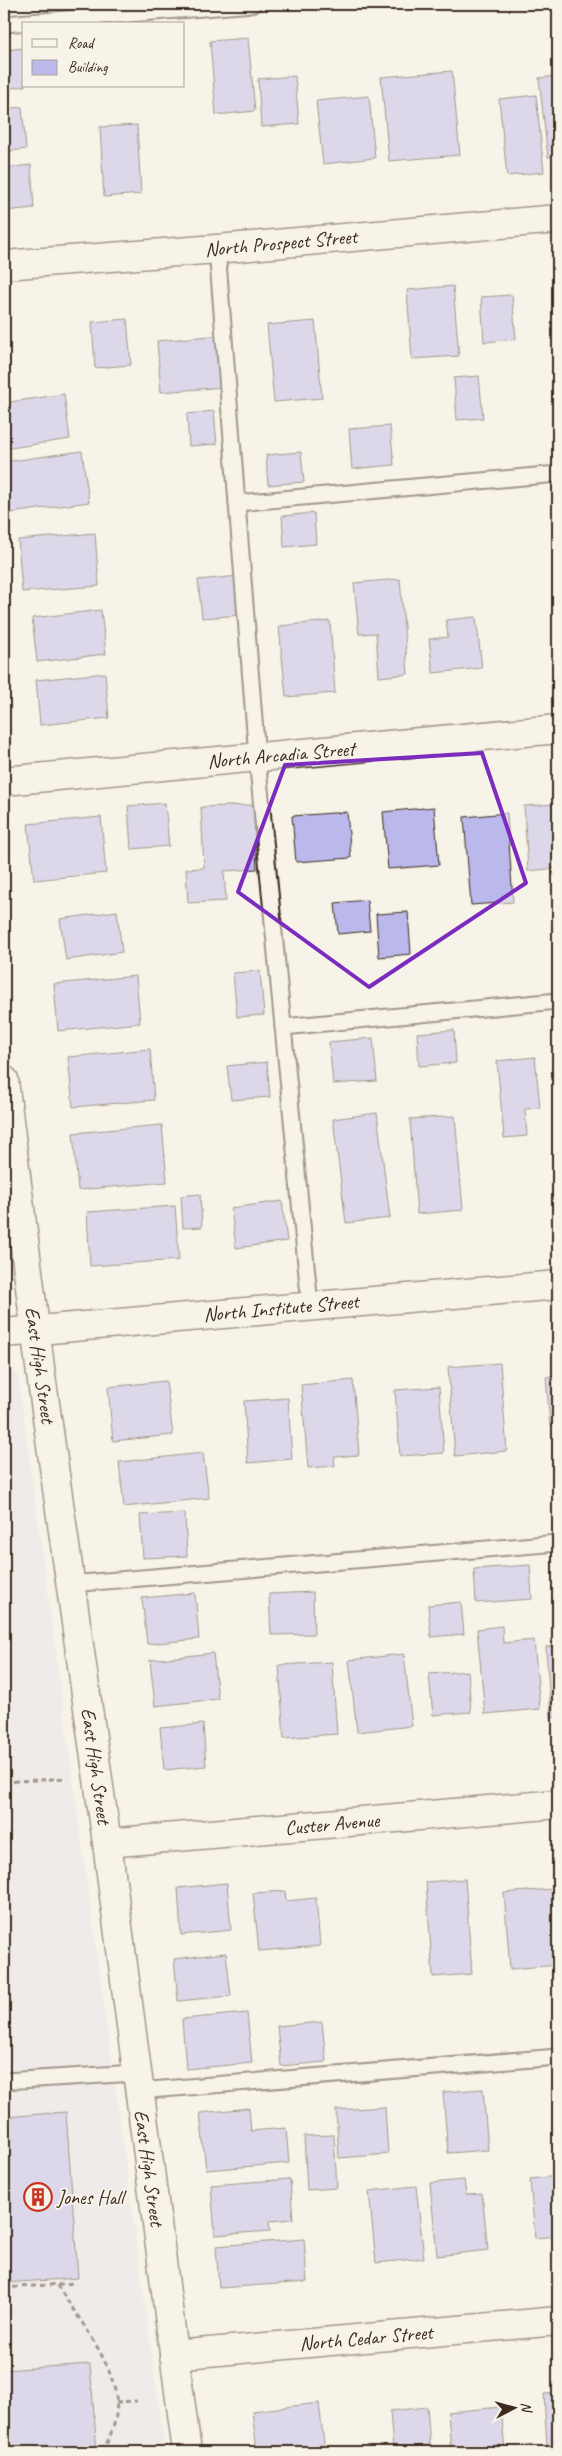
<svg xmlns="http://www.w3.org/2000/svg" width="562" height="2456" viewBox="0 0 562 2456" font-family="Caveat,sans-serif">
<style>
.built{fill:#e5e2e9}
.building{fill:#bbb9eb;stroke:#3b2a1e}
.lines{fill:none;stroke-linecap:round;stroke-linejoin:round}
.lane-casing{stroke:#3b2a1e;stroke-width:19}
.street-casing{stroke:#3b2a1e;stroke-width:31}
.secondary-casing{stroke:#3b2a1e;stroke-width:31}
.path{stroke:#3b2a1e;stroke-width:3;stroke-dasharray:5 4;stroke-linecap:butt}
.lane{stroke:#f7f3e8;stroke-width:15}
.street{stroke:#f7f3e8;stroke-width:28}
.secondary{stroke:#f7f3e8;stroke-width:28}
.marked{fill:none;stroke:#7b2cbf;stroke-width:4;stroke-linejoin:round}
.labels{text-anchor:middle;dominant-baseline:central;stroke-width:4;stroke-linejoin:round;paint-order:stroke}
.street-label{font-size:20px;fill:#3b2a1e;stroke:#f7f3e8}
.poi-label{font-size:20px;fill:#3b2a1e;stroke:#f7f3e8;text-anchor:start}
</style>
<rect width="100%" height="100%" fill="#f7f3e8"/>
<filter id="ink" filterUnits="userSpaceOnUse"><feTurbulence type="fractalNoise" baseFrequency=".02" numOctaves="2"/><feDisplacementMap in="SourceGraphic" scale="10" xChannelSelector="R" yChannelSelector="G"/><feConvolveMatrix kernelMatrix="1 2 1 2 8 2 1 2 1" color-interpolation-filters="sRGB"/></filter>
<g filter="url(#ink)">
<polygon class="built" points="4,1364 11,1366 18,1377 165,2452 4,2452"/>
<g class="building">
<polygon points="248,38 255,111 216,115 210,41"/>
<polygon points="24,48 25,86 4,89 4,50"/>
<polygon points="452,71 460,155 389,161 381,77"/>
<polygon points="295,76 299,124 261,127 258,79"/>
<polygon points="558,76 558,156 548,157 539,78"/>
<polygon points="536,95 544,172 507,176 499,99"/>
<polygon points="369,96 375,158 323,164 316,101"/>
<polygon points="22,107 26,149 4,152 4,109"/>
<polygon points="137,125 141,194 104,197 100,127"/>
<polygon points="31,165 34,208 4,211 4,168"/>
<polygon points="453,286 459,356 412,359 407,290"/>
<polygon points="512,295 516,339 484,342 481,297"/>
<polygon points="127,319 131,365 95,368 92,322"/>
<polygon points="315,321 322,398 274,402 267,325"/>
<polygon points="221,335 225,387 161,392 157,341"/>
<polygon points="479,376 483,418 457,420 454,378"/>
<polygon points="64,394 70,439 4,449 4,403"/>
<polygon points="214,411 217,444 189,446 187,414"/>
<polygon points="390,426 394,465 352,469 349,429"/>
<polygon points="82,451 89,502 4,514 4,462"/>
<polygon points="301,452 304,482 268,485 266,455"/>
<polygon points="314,513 316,544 284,547 282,516"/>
<polygon points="95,533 99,586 22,592 18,540"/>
<polygon points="239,576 243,615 202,618 198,580"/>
<polygon points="400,579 408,674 379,677 376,633 359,634 354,583"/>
<polygon points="101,610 106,654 37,662 32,618"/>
<polygon points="476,617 482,668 433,673 429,639 448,637 446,620"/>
<polygon points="330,621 335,693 286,697 279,626"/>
<polygon points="105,673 109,718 40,725 36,680"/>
<polygon points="165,803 169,846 131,849 128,806"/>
<polygon points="558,804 558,868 528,871 524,806"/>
<polygon points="253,805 257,869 224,871 226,901 188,903 186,869 204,868 201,807"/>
<polygon points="434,807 439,865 388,869 383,812"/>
<polygon points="347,812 351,858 296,862 292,816"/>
<polygon points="507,813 513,902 471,905 464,817"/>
<polygon points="101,817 106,873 34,880 28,824"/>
<polygon points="367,900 370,931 338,934 335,903"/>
<polygon points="117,911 122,952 66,960 60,919"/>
<polygon points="408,912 411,954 379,957 376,914"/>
<polygon points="260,971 264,1015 237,1017 233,973"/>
<polygon points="136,976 140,1023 58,1031 54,984"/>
<polygon points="454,1030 456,1063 419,1066 417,1033"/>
<polygon points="373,1038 377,1081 333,1084 329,1042"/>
<polygon points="150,1049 154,1100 73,1107 68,1057"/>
<polygon points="535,1057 540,1108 525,1109 527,1136 504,1138 497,1061"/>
<polygon points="267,1062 270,1097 231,1100 227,1066"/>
<polygon points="377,1113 390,1218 346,1223 333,1119"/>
<polygon points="455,1116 463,1210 417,1214 410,1119"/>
<polygon points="162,1125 167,1182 78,1190 73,1133"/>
<polygon points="200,1194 202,1227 183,1228 181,1196"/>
<polygon points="282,1201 287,1241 236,1248 231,1208"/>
<polygon points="175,1206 179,1260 90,1266 87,1212"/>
<polygon points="500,1363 507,1451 455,1456 448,1367"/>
<polygon points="558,1376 558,1424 550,1425 546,1377"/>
<polygon points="353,1380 359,1455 334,1457 335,1466 308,1468 301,1385"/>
<polygon points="166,1381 173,1435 113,1441 108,1387"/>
<polygon points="439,1387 444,1453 400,1456 395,1390"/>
<polygon points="288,1398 292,1459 248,1463 244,1401"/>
<polygon points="203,1453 209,1498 124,1507 119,1462"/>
<polygon points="185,1513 187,1556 143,1558 140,1515"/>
<polygon points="530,1565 532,1599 476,1603 474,1569"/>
<polygon points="313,1592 314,1634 271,1635 269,1594"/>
<polygon points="195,1593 199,1639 147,1644 142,1598"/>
<polygon points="461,1602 464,1634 431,1637 428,1605"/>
<polygon points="502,1626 503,1643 534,1640 540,1709 485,1714 477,1629"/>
<polygon points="558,1646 558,1717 551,1718 546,1647"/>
<polygon points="213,1653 218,1699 155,1706 150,1660"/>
<polygon points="404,1654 412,1726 357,1732 349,1660"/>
<polygon points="332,1662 337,1734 284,1738 279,1665"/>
<polygon points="468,1671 471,1712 433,1715 429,1674"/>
<polygon points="203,1724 206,1766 164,1770 160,1728"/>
<polygon points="465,1879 472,1974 433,1977 426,1882"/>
<polygon points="227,1883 231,1930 181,1935 178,1888"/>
<polygon points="552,1889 558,1965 510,1969 504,1893"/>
<polygon points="285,1891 286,1901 316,1898 320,1946 259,1951 253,1893"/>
<polygon points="226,1953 231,1996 178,2001 174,1959"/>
<polygon points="247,2013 252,2063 186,2069 182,2019"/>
<polygon points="322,2022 326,2062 281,2066 277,2026"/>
<polygon points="483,2089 488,2150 448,2153 443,2092"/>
<polygon points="385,2107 388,2154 339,2158 336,2110"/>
<polygon points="249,2108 251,2131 286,2128 289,2163 206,2170 200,2113"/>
<polygon points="66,2112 78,2278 4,2283 4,2117"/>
<polygon points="334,2135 337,2188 307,2190 304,2136"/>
<polygon points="558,2176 558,2236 535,2238 530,2179"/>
<polygon points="290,2179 293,2219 269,2221 270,2231 215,2235 211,2185"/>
<polygon points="464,2180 466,2195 482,2194 488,2250 437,2256 430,2183"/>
<polygon points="416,2186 424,2258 376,2263 369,2191"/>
<polygon points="304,2239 307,2282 219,2288 216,2246"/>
<polygon points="90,2364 97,2452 7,2452 4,2370"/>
<polygon points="558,2393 558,2446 547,2447 544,2394"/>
<polygon points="319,2403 325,2452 257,2452 252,2411"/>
<polygon points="427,2407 430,2445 393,2449 390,2411"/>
<polygon points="501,2407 505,2452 451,2452 448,2412"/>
</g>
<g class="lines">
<defs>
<g id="lane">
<polyline points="4,24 253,4"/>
<polyline points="217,249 257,757 310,1306"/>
<polyline points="237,503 558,474"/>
<polyline points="283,1027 558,1001"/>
<polyline points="70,1584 558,1543"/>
<polyline points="4,2081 136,2073"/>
<polyline points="138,2091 558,2057"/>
</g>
<g id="street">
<polyline points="4,265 217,249 558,219"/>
<polyline points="4,781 558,729"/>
<polyline points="4,1080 41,1375 107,1843 187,2452"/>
<polyline points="107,1843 558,1804"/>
<polyline points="174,2355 558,2321"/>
</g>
<polyline id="secondary" points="4,1333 558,1285"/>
</defs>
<use href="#lane" class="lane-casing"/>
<use href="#street" class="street-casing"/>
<use href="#secondary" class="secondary-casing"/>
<g class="path">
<polyline points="4,1782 67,1778"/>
<path d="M 57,2285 C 79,2320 126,2376 115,2420 C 113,2431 107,2442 103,2452"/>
<polyline points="4,2288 76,2283"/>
<polyline points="116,2402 137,2401"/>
</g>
<use href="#lane" class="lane"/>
<use href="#street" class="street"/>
<use href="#secondary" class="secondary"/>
</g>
</g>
<path d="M0 0H562V2456H0ZM 482,753 L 526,883 L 369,987 L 238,892 L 285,765 Z" fill="#f7f3e8" fill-opacity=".55" fill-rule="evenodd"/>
<path class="marked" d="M 482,753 L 526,883 L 369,987 L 238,892 L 285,765 Z"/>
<defs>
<symbol id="building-ring" viewBox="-11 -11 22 22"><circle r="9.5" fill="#f7f3e8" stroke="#c8321e" stroke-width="1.5"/><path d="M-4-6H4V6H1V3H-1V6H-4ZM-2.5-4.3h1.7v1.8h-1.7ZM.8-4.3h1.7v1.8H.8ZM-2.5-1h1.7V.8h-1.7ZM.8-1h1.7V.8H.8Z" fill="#c8321e"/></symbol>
</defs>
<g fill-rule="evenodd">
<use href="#building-ring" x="22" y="2181" width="32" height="32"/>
</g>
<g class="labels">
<g class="street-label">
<text transform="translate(281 243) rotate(-5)">North Prospect Street</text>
<text transform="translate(281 755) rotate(-5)">North Arcadia Street</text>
<text transform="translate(281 1308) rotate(-5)">North Institute Street</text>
<text transform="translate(40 1365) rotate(82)">East High Street</text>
<text transform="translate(96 1766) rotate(82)">East High Street</text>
<text transform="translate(332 1824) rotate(-5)">Custer Avenue</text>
<text transform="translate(149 2168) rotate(82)">East High Street</text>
<text transform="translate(366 2338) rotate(-5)">North Cedar Street</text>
</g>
<g class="poi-label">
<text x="57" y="2197">Jones Hall</text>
</g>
</g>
<rect width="562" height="2456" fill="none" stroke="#f7f3e8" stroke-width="20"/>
<rect x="10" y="10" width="542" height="2436" fill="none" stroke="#3b2a1e" stroke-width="2" filter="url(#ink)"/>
<rect x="22" y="22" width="162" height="65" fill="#f7f3e8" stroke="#aca397"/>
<rect x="32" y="39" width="25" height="8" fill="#f7f3e8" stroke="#aca397"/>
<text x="68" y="48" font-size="15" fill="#3b2a1e">Road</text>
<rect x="32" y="60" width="25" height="15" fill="#bbb9eb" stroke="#aca397"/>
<text x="68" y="72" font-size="15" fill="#3b2a1e">Building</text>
<g transform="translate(514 2408) rotate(84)" stroke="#f7f3e8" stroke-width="4" paint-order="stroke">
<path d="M0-4L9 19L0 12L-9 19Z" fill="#3b2a1e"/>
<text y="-8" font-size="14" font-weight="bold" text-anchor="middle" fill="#3b2a1e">N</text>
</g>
</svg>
